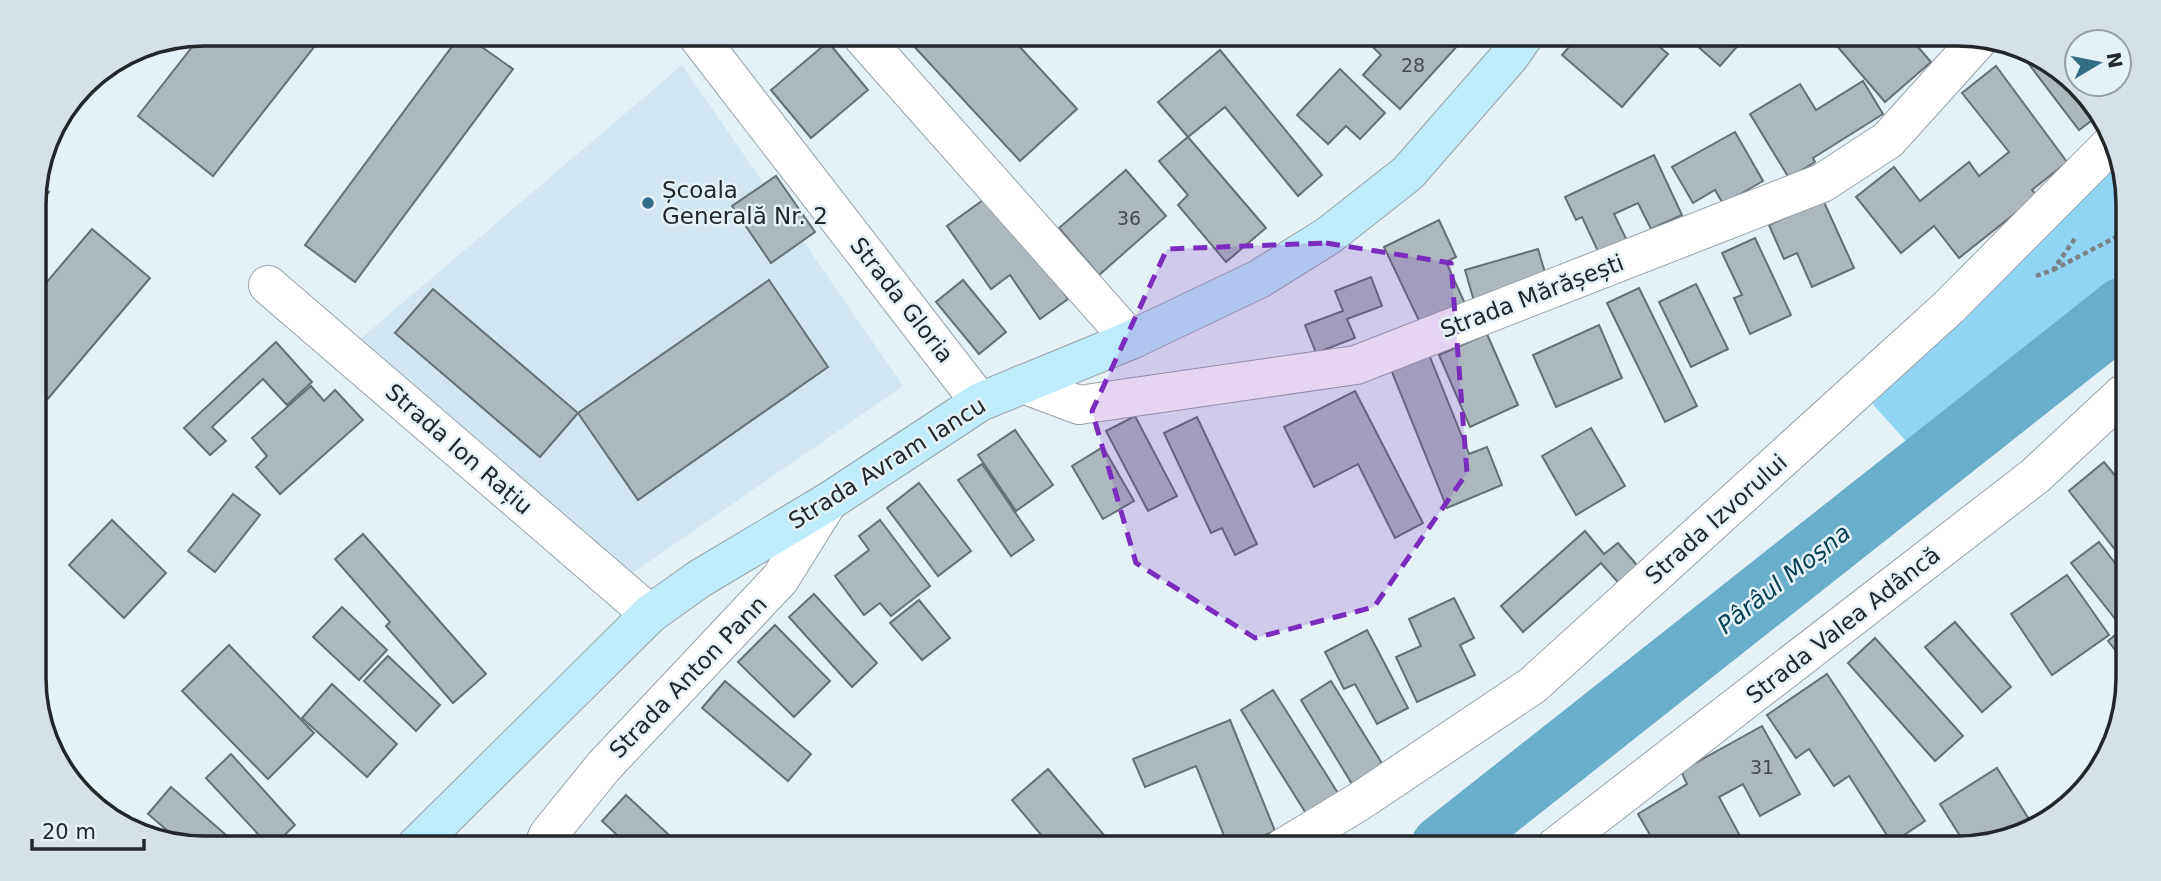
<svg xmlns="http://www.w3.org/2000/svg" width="2161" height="881" viewBox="0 0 2161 881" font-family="'DejaVu Sans',sans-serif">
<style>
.built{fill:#d1e6f0}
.green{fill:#91d4f3}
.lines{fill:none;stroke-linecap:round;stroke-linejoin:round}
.river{stroke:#6baecc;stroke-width:66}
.building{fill:#acb8be;stroke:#657075;stroke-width:2}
.minor-casing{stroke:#98a3a9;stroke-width:40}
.secondary-casing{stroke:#98a3a9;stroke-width:40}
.path{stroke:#7a8287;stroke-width:4.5;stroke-dasharray:5 3.5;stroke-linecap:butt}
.minor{stroke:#fff;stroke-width:38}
.secondary{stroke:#bfecfd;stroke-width:38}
.marked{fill:#7b2cbf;fill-opacity:0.2;stroke:#7b2cbf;stroke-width:5;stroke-dasharray:14 9;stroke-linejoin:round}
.poi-dot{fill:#336e86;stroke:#e4f1f7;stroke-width:2.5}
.labels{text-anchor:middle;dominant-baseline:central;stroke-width:5;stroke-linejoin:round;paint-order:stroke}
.number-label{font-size:19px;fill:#454b4f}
.poi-label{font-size:23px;fill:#23272a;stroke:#e4f1f7;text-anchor:start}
.street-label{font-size:23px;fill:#23272a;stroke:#e4f1f7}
.water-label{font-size:24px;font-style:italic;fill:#044156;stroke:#e4f1f7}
.rim{fill:none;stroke:#23272a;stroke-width:3.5}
</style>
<rect width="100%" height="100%" fill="#e4f1f7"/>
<polygon class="built" points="682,65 903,386 631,574 359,340"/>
<polygon class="green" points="2111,144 2126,181 2125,296 1915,451 1859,389"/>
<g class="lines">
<polyline class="river" points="1443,848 2124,310"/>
</g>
<g class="building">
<polygon points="203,33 325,33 213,176 138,116"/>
<polygon points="462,33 513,69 355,282 305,245"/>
<polygon points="920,33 1007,33 1077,109 1020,161 910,42"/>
<polygon points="1358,33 1469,33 1400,109 1363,75 1381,55"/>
<polygon points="1581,33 1644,33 1668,54 1622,107 1562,55"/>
<polygon points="1706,33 1749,33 1720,66 1696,45"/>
<polygon points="1838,33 1906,33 1931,62 1885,102 1831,39"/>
<polygon points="828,42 868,90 811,138 771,90"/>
<polygon points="2012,42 2092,100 2099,115 2079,130"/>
<polygon points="1220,50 1322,175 1298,196 1225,107 1188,137 1158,102"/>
<polygon points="1996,66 2067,162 2032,190 2037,196 1959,258 1934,226 1901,253 1856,197 1894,167 1920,201 1969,162 1979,176 2009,152 1962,93"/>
<polygon points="1340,69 1385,113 1360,139 1346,126 1328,144 1297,115"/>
<polygon points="1863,81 1883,114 1813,158 1815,162 1789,178 1750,114 1800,84 1816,110"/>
<polygon points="1735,132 1763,181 1723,204 1715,190 1693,203 1672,167"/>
<polygon points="1188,137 1266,228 1226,262 1178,205 1188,195 1159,161"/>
<polygon points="1654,155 1682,215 1651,229 1638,203 1614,214 1631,249 1603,262 1582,217 1576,220 1565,197"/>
<polygon points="1126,170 1166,216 1099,275 1059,228"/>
<polygon points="776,176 815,232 771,263 732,206"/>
<polygon points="36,182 49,192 34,210 34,192"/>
<polygon points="993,193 1068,299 1040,319 1010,275 991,289 947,226"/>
<polygon points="1823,200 1854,268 1812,287 1797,253 1784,259 1769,225"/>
<polygon points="1439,220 1456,257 1446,262 1467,308 1423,329 1384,247"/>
<polygon points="92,229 150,278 35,414 34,297"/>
<polygon points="1755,238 1791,315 1750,334 1734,298 1742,295 1722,253"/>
<polygon points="1538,249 1549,286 1476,308 1465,270"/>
<polygon points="1371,277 1382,306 1347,319 1355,338 1316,353 1305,325 1343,311 1335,291"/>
<polygon points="769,280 828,367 638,500 578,413"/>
<polygon points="963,280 1006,332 979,354 936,302"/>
<polygon points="1696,284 1728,349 1691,367 1659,302"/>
<polygon points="1639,288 1697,406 1665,422 1607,303"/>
<polygon points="433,289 578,413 540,457 395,333"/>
<polygon points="1599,325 1622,378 1556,407 1533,355"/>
<polygon points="1487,334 1518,405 1470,427 1439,355"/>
<polygon points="276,342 312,382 287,405 263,379 212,427 226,441 210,455 184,428"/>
<polygon points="1428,352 1469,454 1487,447 1502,485 1447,508 1390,367"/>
<polygon points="311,386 324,401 335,390 363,420 280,494 256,467 267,456 252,438"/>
<polygon points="1355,391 1423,523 1395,538 1358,464 1314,487 1284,427"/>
<polygon points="1135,416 1177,496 1148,511 1106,431"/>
<polygon points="1197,417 1257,544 1235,555 1222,528 1211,533 1164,433"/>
<polygon points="1591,428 1625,486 1576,515 1542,456"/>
<polygon points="1015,430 1053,485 1016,511 978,455"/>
<polygon points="1103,447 1134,501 1103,519 1072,466"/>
<polygon points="2104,462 2122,484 2121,549 2117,552 2069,491"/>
<polygon points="982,464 1034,540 1011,556 958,480"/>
<polygon points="919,483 971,551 938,576 887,508"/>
<polygon points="233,494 260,515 215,572 188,551"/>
<polygon points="112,520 166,573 124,618 69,565"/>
<polygon points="880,520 930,586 891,616 880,603 864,615 835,576 869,550 859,536"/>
<polygon points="1585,531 1604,554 1618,543 1642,571 1623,588 1601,563 1523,632 1501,606"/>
<polygon points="363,534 486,674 453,703 386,626 390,622 335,559"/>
<polygon points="2099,542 2121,571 2120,625 2071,563"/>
<polygon points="2067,575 2109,635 2052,675 2011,614"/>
<polygon points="814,594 877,663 852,687 789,617"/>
<polygon points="1454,598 1474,638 1460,645 1475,675 1417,702 1396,657 1421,646 1409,619"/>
<polygon points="919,600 950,638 922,660 890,623"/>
<polygon points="342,607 387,650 359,680 313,637"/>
<polygon points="1955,622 2011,687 1982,712 1925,647"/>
<polygon points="775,625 830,681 794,717 738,662"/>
<polygon points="1367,630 1408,708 1377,724 1355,684 1344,689 1325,652"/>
<polygon points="2120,631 2120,656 2108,641"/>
<polygon points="1875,638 1963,736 1935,761 1848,663"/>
<polygon points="229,645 314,733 268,779 182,691"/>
<polygon points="388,656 440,705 416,731 364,681"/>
<polygon points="1827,674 1925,821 1892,843 1849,776 1834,786 1809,749 1796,758 1767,715"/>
<polygon points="725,681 811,754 788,781 702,708"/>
<polygon points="1331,681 1383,765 1352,784 1301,700"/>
<polygon points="332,684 397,744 367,777 302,718"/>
<polygon points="1273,690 1341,798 1309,818 1241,710"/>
<polygon points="1230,720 1275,831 1233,848 1229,848 1196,766 1145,787 1133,759"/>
<polygon points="1762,726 1800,794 1760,816 1743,784 1719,797 1746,847 1657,847 1638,814 1687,784 1681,771"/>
<polygon points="231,754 295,825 271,848 206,778"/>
<polygon points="1997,768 2032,824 1967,847 1940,804"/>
<polygon points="1048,769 1115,848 1052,848 1012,800"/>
<polygon points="171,787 241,848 183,844 148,814"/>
<polygon points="626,795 683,848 631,848 602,821"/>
<polygon points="117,810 142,834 113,815"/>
<polygon points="1950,841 1953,847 1938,847"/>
</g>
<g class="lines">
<defs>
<g id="minor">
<polyline points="695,33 980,402"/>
<polyline points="859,33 1131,340"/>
<polyline points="268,285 650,614"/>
<polyline points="1023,384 1079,405 1356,365 1822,183 1888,140 1981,37"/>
<polyline points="1555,847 2035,476 2123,394"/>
<polyline points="543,848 548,835 604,766 780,579 828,502"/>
<polyline points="1283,848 1360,801 1533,685 1949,307 2111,144"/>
</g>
<polyline id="secondary" points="414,848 650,614 699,579 828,502 980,402 1131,340 1259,279 1328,236 1408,173 1510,56 1526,33"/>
</defs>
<use href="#minor" class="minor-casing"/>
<use href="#secondary" class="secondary-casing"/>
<g class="path">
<polyline points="2053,270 2126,232"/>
<polyline points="2036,276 2053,270 2076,237"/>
</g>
<use href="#minor" class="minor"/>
<use href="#secondary" class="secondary"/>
</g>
<path class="marked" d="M 1326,243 L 1451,263 L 1467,473 L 1374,607 L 1255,638 L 1136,563 L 1092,411 L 1167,249 Z"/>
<circle class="poi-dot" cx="648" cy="203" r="7"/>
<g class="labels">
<g class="number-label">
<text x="1413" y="65">28</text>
<text x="1129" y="218">36</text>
<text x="1762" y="767">31</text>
</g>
<g class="poi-label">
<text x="662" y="190">Școala<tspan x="662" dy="26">Generală Nr. 2</tspan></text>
</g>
<g class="street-label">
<text transform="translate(1532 296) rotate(-21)">Strada Mărășești</text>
<text transform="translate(902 300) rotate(52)">Strada Gloria</text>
<text transform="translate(459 449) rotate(41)">Strada Ion Rațiu</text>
<text transform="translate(887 463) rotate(-32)">Strada Avram Iancu</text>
<text transform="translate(1716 519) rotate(-42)">Strada Izvorului</text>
<text transform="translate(1843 625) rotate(-38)">Strada Valea Adâncă</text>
<text transform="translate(688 677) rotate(-46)">Strada Anton Pann</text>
</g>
<g class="water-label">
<text transform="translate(1784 579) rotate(-38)">Pârâul Moșna</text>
</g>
</g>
<path d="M0 0H2161V881H0ZM204 46H1958A158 158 0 0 1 2116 204V678A158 158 0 0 1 1958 836H204A158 158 0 0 1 46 678V204A158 158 0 0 1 204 46Z" fill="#d5e1e7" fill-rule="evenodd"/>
<path class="rim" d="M204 46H1958A158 158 0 0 1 2116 204V678A158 158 0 0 1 1958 836H204A158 158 0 0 1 46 678V204A158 158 0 0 1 204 46Z"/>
<g transform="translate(2098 63) rotate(80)"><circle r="33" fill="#e4f1f7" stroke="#97a0a5" stroke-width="2"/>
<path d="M0-5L12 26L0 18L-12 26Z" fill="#336e86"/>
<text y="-10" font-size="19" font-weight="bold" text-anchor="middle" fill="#23272a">N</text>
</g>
<path d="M32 839v10h112v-10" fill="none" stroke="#23272a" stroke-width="3.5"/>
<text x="42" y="839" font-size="21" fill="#23272a" stroke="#e4f1f7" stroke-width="5" paint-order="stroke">20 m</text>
</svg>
